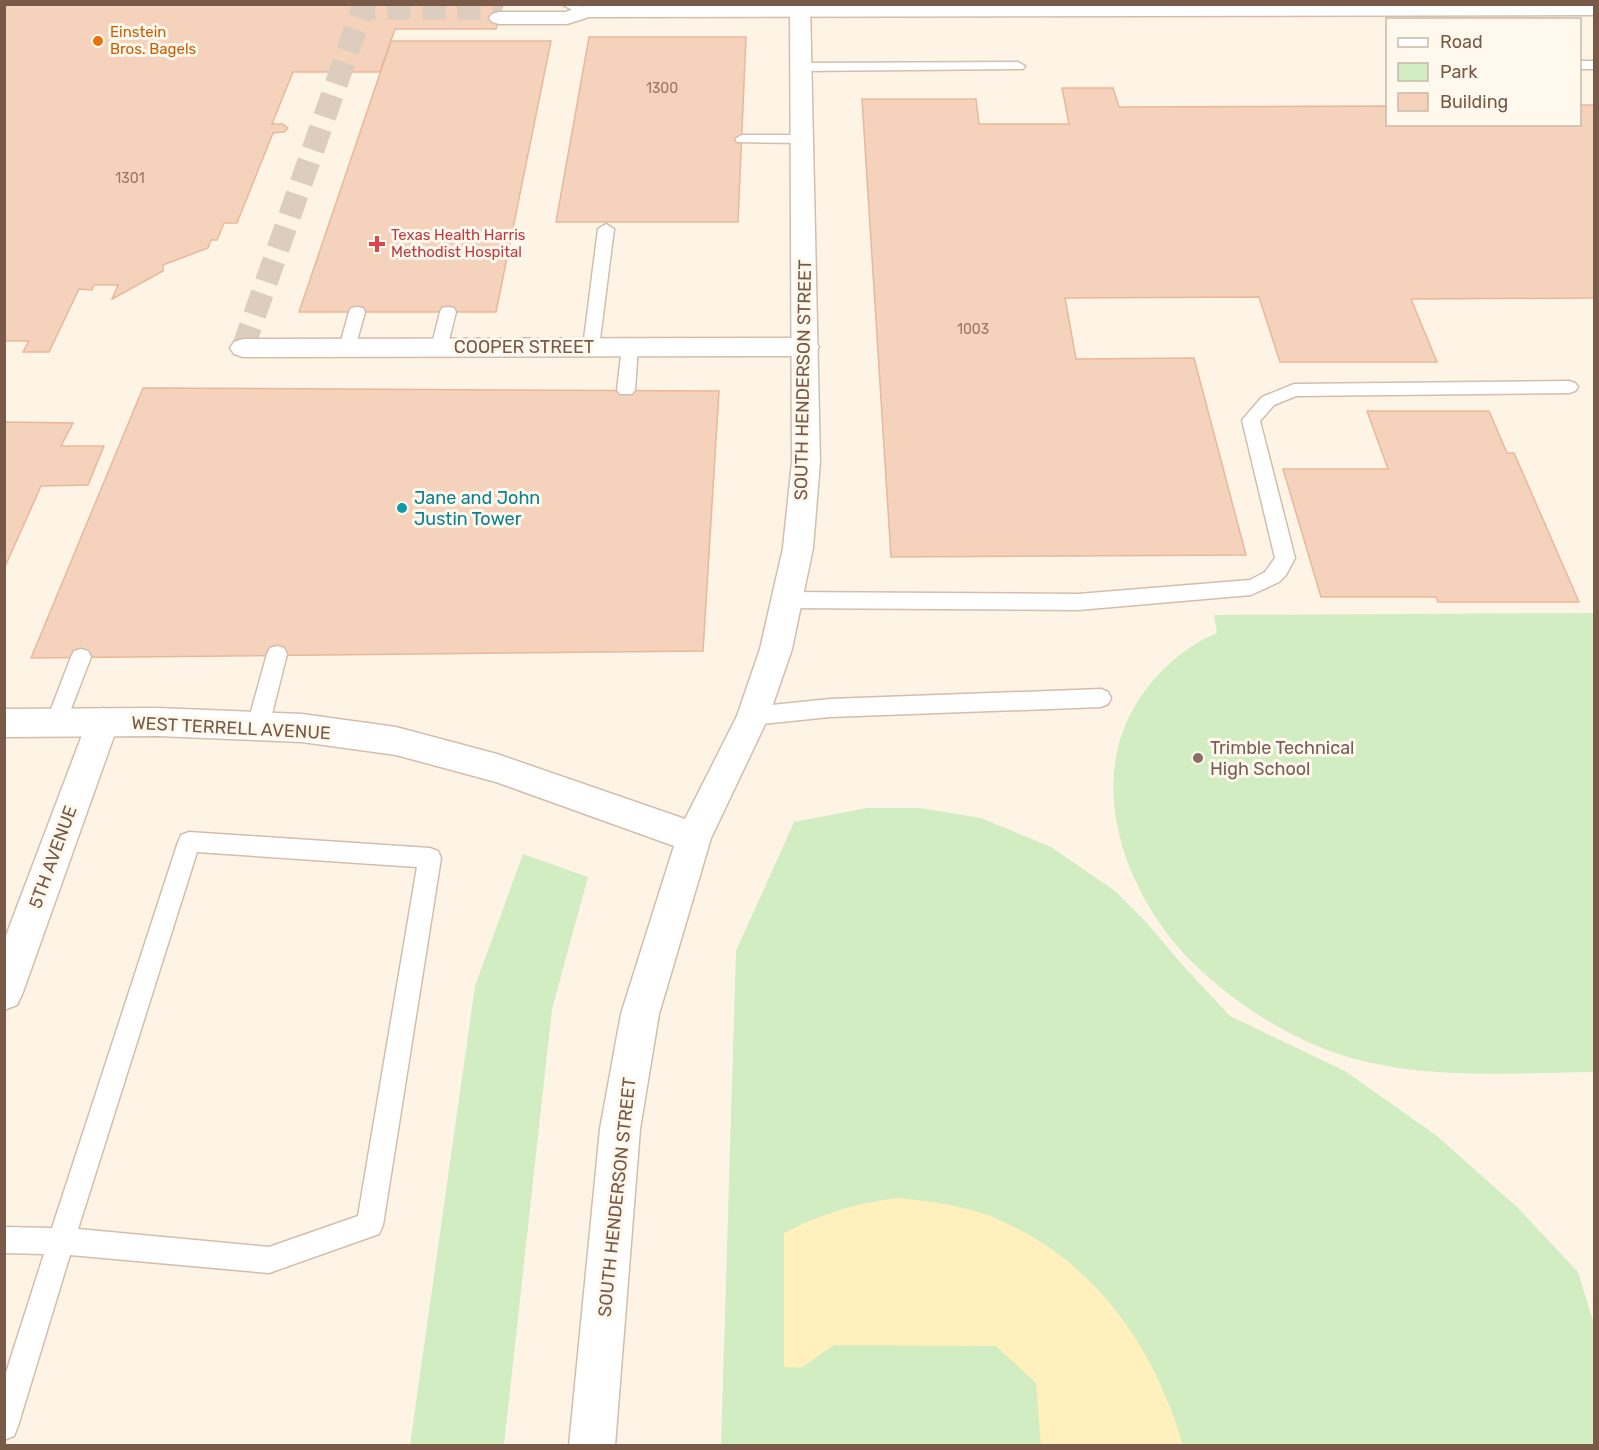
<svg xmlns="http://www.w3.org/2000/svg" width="1599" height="1450" viewBox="0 0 1599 1450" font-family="Rubik,sans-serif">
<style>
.green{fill:#d3edc2}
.sand{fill:#fff0be}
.building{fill:#f5d2bb;stroke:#e9b89a;stroke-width:1.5}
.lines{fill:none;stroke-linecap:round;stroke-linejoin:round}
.pedestrian-tunnel{stroke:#ddcdbe;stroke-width:22;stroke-dasharray:22 11;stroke-linecap:butt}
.minor-tunnel{stroke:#ddcdbe;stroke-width:23;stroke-dasharray:23 12;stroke-linecap:butt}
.service-casing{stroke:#d3bdad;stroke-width:3}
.minor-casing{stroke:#d3bdad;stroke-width:3}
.tertiary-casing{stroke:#d3bdad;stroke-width:3}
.service{fill:#fff;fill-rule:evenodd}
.minor{fill:#fff;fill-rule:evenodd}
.tertiary{fill:#fff;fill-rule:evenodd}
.food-dot{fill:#e8710a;stroke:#fff8ed;stroke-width:2}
.health-dot{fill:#e0444e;stroke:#fff8ed;stroke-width:2}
.culture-dot{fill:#0f9aa8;stroke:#fff8ed;stroke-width:2}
.education-dot{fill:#8d6e63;stroke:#fff8ed;stroke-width:2}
.labels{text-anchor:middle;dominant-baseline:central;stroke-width:6;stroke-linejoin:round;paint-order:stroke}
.far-number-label{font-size:14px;fill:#987765}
.far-food-label{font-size:15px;fill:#c56008;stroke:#fff8ed;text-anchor:start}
.far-health-label{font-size:15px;fill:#be3a42;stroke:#fff8ed;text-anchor:start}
.street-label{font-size:18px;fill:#795948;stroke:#fff8ed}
.culture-label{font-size:18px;fill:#0d838f;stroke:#fff8ed;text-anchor:start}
.education-label{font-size:18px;fill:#785e54;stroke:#fff8ed;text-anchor:start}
</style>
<rect width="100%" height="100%" fill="#fef4e5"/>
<g class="green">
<path d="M 1594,613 L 1594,1072 C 1499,1073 1397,1083 1308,1042 C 1265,1022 1227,996 1193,963 C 1130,900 1087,795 1132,711 C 1151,677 1181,648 1217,633 L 1214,615 Z"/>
<polygon points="867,808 920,808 981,818 1051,847 1115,891 1145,921 1186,969 1230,1016 1345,1071 1437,1136 1518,1208 1578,1272 1594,1324 1594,1445 721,1446 736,951 794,822"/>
<polygon points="523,854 588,877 552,1009 504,1445 410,1445 475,986"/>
</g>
<path class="sand" d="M 898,1198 C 934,1202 971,1206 1004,1222 C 1099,1266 1154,1348 1183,1445 L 1041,1445 L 1036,1383 L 996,1346 L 834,1345 L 801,1368 L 784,1367 L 784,1233 C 821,1214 856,1203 898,1198 Z"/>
<g class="building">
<polygon points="4,4 503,4 496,29 395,29 380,72 293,72 272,124 283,124 288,128 284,132 273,133 237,223 224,223 217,240 211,240 208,248 163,265 163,271 112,299 118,285 94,285 92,290 79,289 49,352 23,352 29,341 4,341"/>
<polygon points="589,37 746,37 738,222 556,222"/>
<polygon points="391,41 551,41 496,312 299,312"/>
<polygon points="1062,88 1113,88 1119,107 1388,106 1388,124 1580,124 1580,105 1594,105 1594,298 1411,299 1437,362 1280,362 1259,297 1065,298 1076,359 1194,358 1246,555 891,557 862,99 976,99 979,124 1069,124"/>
<polygon points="143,388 719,391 703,651 31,658"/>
<polygon points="1367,411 1489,411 1507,453 1514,453 1579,602 1438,602 1436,597 1321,597 1283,469 1388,469"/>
<polygon points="4,422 73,423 61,446 104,446 88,485 41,486 4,569"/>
</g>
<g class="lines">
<polyline class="pedestrian-tunnel" points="363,8 364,4"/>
<polyline class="minor-tunnel" points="243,348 363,8 502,8"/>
<defs>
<g id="service">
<polygon points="561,4 579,4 583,8 576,12"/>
<rect x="1580" y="61" width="14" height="8"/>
<polygon points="1018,62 1025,66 1023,69 801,71 794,67 801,63"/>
<polygon points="742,135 802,135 809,139 802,143 737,142 735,139"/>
<polygon points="606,224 614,229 599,347 597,351 585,351 583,347 598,229"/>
<polygon points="357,307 363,308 365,312 355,348 353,352 341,352 339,348 349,312 351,308"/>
<polygon points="448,307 454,308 456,312 447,348 445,352 433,352 431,348 440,312 442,308"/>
<polygon points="630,341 636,343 638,347 635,390 632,394 620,394 617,390 622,347 624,343"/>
<polygon points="1569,381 1575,383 1578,387 1575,391 1569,393 1296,396 1274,405 1260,421 1295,558 1286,575 1279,582 1251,595 1078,610 787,608 780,605 777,600 780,595 787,592 1078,594 1250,580 1265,572 1275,558 1242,420 1262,397 1294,384"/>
<polygon points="277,646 284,648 287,654 269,726 265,732 258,735 251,732 247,726 267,654 270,648"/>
<polygon points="81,649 88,651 91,657 66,722 63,728 56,731 49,728 46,722 71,657 74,651"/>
<polygon points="1101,689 1108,692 1111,698 1108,704 1101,707 830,717 753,725 746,722 743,716 746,710 753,707 830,699"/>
<path d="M 189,832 L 430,848 L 438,851 L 441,858 L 383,1225 L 379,1234 L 269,1273 L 70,1255 L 18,1426 L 14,1436 L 4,1440 L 4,1379 L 44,1254 L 4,1253 L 4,1227 L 52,1228 L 178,842 L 181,835 ZM 197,852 L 417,867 L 358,1216 L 269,1247 L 78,1229 Z"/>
</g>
<g id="minor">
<polygon points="1594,4 1594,15 589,17 567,24 499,24 492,22 489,18 492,14 499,12 565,12 587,5"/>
<polygon points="806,338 815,341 819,347 815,353 806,356 243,357 234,354 230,348 234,342 243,339"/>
<polygon points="103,708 115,712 119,722 23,992 17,1005 4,1010 4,941 87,722 91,712"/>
</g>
<polygon id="tertiary" points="790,4 810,4 820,462 813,548 792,649 769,716 711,838 659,1014 640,1129 615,1446 569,1446 600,1129 621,1014 674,846 496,782 396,755 302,742 157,736 4,737 4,709 157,708 302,714 396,727 497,754 685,819 737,716 760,649 783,548 792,462"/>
</defs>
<use href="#service" class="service-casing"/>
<use href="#minor" class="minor-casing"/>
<use href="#tertiary" class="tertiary-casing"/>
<use href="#service" class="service"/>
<use href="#minor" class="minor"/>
<use href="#tertiary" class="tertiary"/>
</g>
<circle class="food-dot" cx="98" cy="41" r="6"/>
<path class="health-dot" d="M374 235h6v6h6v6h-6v6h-6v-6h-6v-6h6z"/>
<circle class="culture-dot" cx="402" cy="508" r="6"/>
<circle class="education-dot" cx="1198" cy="758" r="6"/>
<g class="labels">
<g class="far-number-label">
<text x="662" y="88">1300</text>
<text x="130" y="178">1301</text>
<text x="973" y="329">1003</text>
</g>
<g class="far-food-label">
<text x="110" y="32">Einstein<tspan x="110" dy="17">Bros. Bagels</tspan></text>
</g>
<g class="far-health-label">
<text x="391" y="235">Texas Health Harris<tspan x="391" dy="17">Methodist Hospital</tspan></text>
</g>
<g class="street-label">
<text x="524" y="347">COOPER STREET</text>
<text transform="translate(803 380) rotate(-89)">SOUTH HENDERSON STREET</text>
<text transform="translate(231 728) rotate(3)">WEST TERRELL AVENUE</text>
<text transform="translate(53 857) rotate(-70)">5TH AVENUE</text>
<text transform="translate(617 1197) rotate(-84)">SOUTH HENDERSON STREET</text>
</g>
<g class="culture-label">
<text x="414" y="498">Jane and John<tspan x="414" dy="21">Justin Tower</tspan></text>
</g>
<g class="education-label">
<text x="1210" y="748">Trimble Technical<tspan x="1210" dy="21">High School</tspan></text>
</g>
</g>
<rect width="1599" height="1450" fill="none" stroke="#795948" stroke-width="12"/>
<rect x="1386" y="18" width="195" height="108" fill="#fff8ed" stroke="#c9b8ab" stroke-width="1.5"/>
<rect x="1398" y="38" width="30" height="9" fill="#ffffff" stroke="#c9b8ab" stroke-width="1.5"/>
<text x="1440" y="48" font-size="18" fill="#795948">Road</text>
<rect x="1398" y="63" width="30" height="18" fill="#d3edc2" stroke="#c9b8ab" stroke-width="1.5"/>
<text x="1440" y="78" font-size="18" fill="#795948">Park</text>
<rect x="1398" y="93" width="30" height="18" fill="#f5d2bb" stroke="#c9b8ab" stroke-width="1.5"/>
<text x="1440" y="108" font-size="18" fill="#795948">Building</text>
</svg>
